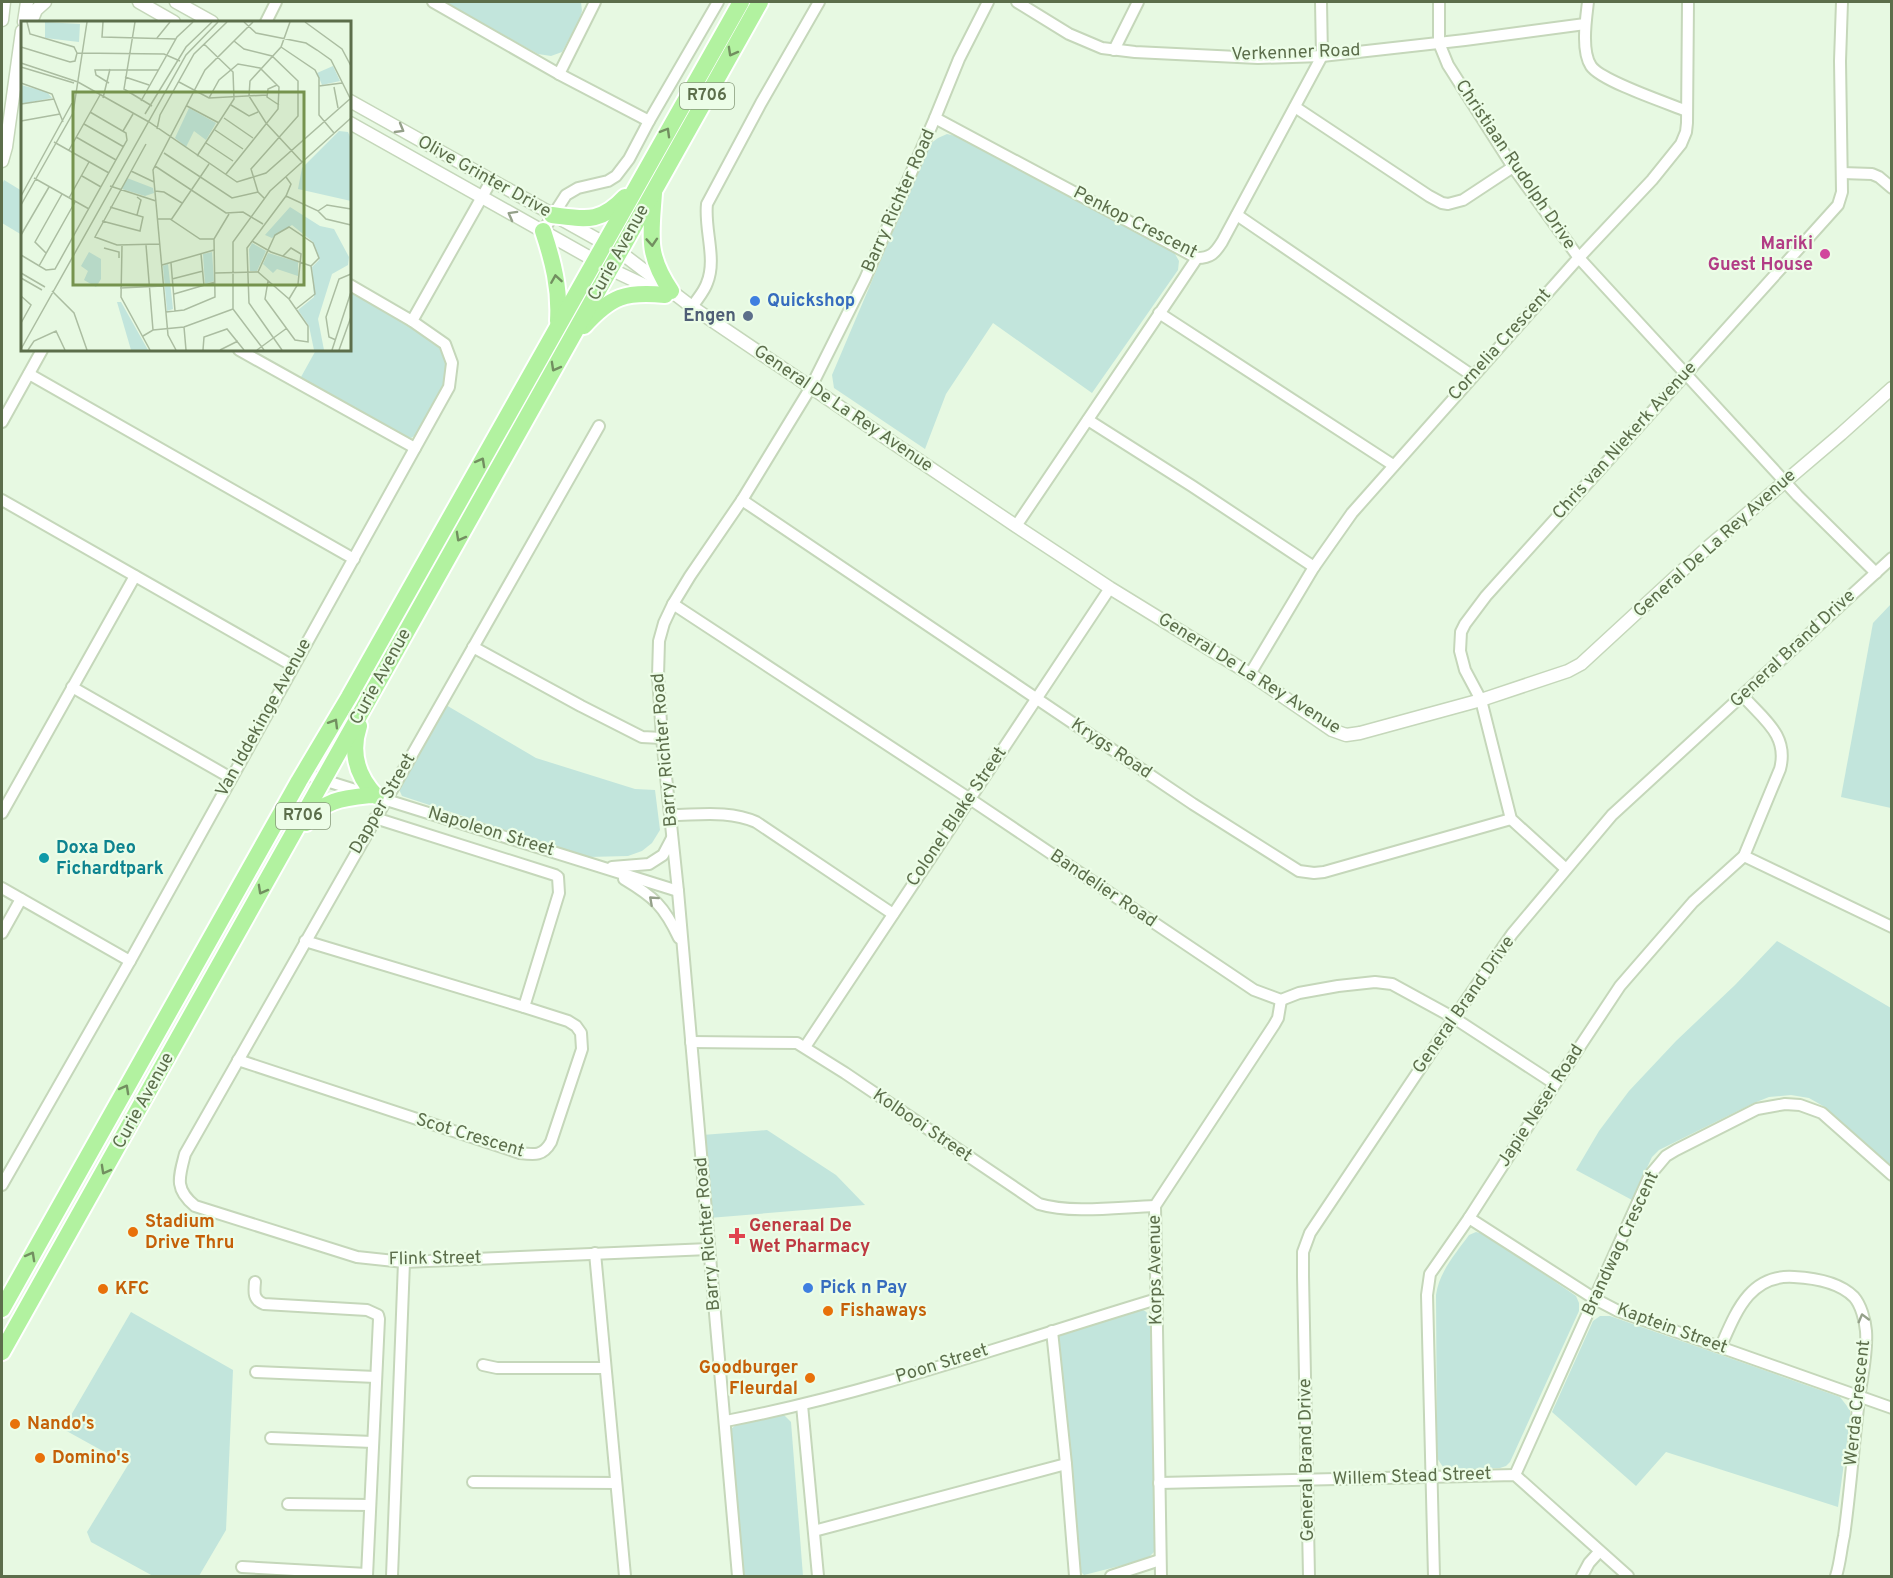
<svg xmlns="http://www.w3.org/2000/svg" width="1893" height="1578" viewBox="0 0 1893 1578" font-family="Overpass,sans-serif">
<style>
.green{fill:#c2e5dc}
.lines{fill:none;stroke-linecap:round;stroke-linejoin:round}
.minor-casing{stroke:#c5d7ba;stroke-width:14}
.tertiary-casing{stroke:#c5d7ba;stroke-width:15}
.primary-casing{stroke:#fff;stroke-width:20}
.minor{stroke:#fff;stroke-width:10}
.tertiary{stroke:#fff;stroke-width:12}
.primary{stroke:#b2f2a0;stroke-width:16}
.oneway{stroke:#728f60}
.oneway2{stroke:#95a18a}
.hotel-dot{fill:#d1479c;stroke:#ecfde7;stroke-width:2}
.shop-dot{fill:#3f7fe0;stroke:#ecfde7;stroke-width:2}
.service-dot{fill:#5c6f8a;stroke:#ecfde7;stroke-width:2}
.culture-dot{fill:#0f9aa8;stroke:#ecfde7;stroke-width:2}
.food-dot{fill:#e8710a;stroke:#ecfde7;stroke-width:2}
.health-dot{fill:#e0444e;stroke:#ecfde7;stroke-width:2}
.labels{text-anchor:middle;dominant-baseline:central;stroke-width:4.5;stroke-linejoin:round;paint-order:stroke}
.shield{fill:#ecfde7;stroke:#87997a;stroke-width:1.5}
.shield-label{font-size:16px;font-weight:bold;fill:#5c6e4b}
.street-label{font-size:18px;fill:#5c6e4b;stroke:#ecfde7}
.hotel-label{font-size:18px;font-weight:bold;fill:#b23c85;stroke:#ecfde7;text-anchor:end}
.shop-label{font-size:18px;font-weight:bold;fill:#366cbe;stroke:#ecfde7;text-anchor:start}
.service-label{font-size:18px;font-weight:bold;fill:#4e5e75;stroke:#ecfde7;text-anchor:end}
.culture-label{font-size:18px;font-weight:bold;fill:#0d838f;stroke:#ecfde7;text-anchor:start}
.food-label{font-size:18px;font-weight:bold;fill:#c56008;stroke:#ecfde7;text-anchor:start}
.health-label{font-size:18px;font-weight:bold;fill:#be3a42;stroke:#ecfde7;text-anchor:start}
.inset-road{fill:none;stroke:#abbda1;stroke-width:1.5}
.view{fill:#76934e;fill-opacity:0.15;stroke:#76934e;stroke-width:3}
.inset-edge{fill:none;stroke:#5c6e4b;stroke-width:3}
</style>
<rect width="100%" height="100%" fill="#e7f9e2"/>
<g class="green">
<polygon points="444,2 581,2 582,11 579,21 562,52 551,56 538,54"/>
<polygon points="947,134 960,137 1174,252 1179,261 1178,270 1092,393 993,323 946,394 925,449 834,388 832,375 930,144 938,138"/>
<polygon points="4,180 22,191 22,235 2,223 2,185"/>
<path d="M 350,291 L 432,338 C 438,343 444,348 447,356 C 454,378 429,415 418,434 L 411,438 L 401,435 L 301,377 L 316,350 L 350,350 Z"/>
<polygon points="1891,604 1891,808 1841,797 1873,623"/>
<polygon points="446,705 536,758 635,789 655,790 660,830 652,843 642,851 628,856 588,857 402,796 398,787"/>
<polygon points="1777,941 1891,1008 1891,1167 1823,1106 1809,1098 1791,1095 1769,1097 1754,1103 1659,1150 1652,1157 1632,1200 1576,1170 1599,1131 1629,1091 1676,1041 1735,985"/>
<polygon points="767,1130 836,1175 865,1205 709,1218 702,1135"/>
<path d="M 1476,1232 L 1487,1235 L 1576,1296 L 1579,1303 L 1579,1311 L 1510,1462 L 1506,1466 L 1500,1468 L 1449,1470 L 1443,1467 L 1437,1458 L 1436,1295 C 1439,1272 1456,1253 1469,1235 Z"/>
<path d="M 1138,1309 C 1147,1310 1149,1314 1152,1322 L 1156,1550 L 1147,1559 L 1084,1575 L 1077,1568 L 1056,1339 L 1062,1332 Z"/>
<polygon points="131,1312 233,1370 226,1530 199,1576 153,1576 91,1542 87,1532 128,1465 63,1429"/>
<polygon points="1600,1316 1610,1316 1840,1397 1850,1410 1850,1419 1838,1507 1666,1452 1636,1486 1552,1412 1593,1321"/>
<polygon points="783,1414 791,1422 803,1576 739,1576 728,1435 731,1429 737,1424"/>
</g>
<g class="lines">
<defs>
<g id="minor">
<polyline points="433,2 559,74 649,121"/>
<polyline points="1017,2 1069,34 1102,48 1135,52 1258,58 1322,56 1465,40 1585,24"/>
<polyline points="1439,2 1439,43 1448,65 1513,167 1579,258 1798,496 1876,573"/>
<path d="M 1588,2 C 1586,19 1581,51 1591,66 C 1601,81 1667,103 1687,111"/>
<polyline points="266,22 276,2"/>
<polyline points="1114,50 1138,2"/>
<polyline points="559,74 595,2"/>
<polyline points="1295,107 1429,196 1442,203 1448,204 1463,200 1513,167"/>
<path d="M 935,118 L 1197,258 C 1211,258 1215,253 1222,242 L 1322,56 L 1321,2"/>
<polyline points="1842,173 1872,174 1879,177 1892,188"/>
<polyline points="1237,215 1473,376"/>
<polyline points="543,231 566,195 578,188 608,181 616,176 629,159 649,121 718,2"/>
<path d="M 692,307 C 697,299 704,292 707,283 C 717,259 704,229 707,204 L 761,103 L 819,2"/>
<polyline points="1159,313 1393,465"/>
<polyline points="412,321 491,181"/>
<polyline points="239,350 415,448"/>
<polyline points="29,374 354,559"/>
<polyline points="1088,420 1192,486 1314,567"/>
<polyline points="2,422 42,350"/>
<path d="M 599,426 L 185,1154 C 179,1177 174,1189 195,1206 L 357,1257 L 404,1262 L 709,1249"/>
<polyline points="2,500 293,666"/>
<polyline points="742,500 1193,804 1299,871 1314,873 1324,872 1511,819"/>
<polyline points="1016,526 1197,258"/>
<polyline points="673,604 970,799 1254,990 1281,1000 1299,993 1338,986 1375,982 1392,984 1454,1018 1555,1084"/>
<polyline points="473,647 581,706 642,737 662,738"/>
<polyline points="1250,674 1314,567 1352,513 1574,263 1652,180 1681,144 1686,132 1687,123 1688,2"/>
<polyline points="72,687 231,778"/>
<polyline points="304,774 365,793"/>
<polyline points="380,798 678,891"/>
<polyline points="2,813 135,576"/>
<path d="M 670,815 C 699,815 729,810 756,822 L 893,914"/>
<polyline points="375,818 555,875 558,877 559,893 524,1007"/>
<polyline points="1744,856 1892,927"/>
<polyline points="612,867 649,864 663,855 672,838"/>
<polyline points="1566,869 1511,819 1481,700 1465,670 1460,651 1461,632 1465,624 1486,596 1838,205 1842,192 1840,61 1842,2"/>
<path d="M 624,879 C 654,897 664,906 679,938"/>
<polyline points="2,888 130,961"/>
<polyline points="2,933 21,899"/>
<path d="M 691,1042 L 797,1043 L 845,1073 L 1039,1204 C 1072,1214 1120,1207 1155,1206"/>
<polyline points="805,1047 1110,588"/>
<path d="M 238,1060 L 520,1153 C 535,1155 543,1156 551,1142 L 582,1049 L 581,1033 L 576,1026 L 568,1021 L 524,1007 L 305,941"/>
<polyline points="2,1185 130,961 449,387 452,363 445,344 412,321 350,285"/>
<polyline points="1469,1218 1595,1299 1618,1311 1892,1408"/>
<polyline points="595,1253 625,1576"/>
<path d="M 255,1282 C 254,1292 253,1300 264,1304 L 367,1310 L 378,1315 L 379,1319 L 367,1576"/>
<polyline points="1052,1331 1066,1464 1075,1576"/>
<path d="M 1721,1346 C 1736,1312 1750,1274 1794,1277 C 1814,1278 1839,1282 1854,1297 C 1861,1305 1865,1320 1866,1331 C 1868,1356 1860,1383 1858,1408 C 1853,1451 1850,1494 1844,1536 C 1841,1549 1840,1564 1836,1576"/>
<polyline points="483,1365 497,1368 605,1368"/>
<polyline points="256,1372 376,1377"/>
<polyline points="802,1405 818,1576"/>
<path d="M 726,1421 C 872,1393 1014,1342 1157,1299"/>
<polyline points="271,1438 373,1442"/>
<polyline points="1515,1475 1650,1175 1666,1156 1676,1150 1757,1109 1785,1104 1800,1105 1822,1113 1892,1175"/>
<polyline points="473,1482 616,1483"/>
<polyline points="1159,1483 1515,1475 1628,1576"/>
<polyline points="288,1504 370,1505"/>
<polyline points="814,1531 1066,1464"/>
<polyline points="242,1567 367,1574"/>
<polyline points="392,1576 404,1262"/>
<polyline points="738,1576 678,891 662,738 658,676 659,641 664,623 673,604 690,576 742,500 811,387 865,279 935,118 959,59 988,2"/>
<polyline points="1111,1576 1160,1560"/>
<polyline points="1161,1576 1155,1206 1274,1025 1278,1018 1281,1000"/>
<polyline points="1309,1576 1303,1276 1303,1252 1310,1233 1454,1018 1512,934 1612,815 1892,558"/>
<path d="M 1434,1576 L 1427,1295 L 1430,1274 L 1469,1218 L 1555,1084 L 1620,986 L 1693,902 L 1744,856 L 1780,769 C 1789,735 1763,719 1743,696"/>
<polyline points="1582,1576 1589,1563 1599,1552"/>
</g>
<g id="tertiary">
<polyline points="139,2 174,22"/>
<polyline points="176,2 212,22"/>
<polyline points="2,20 4,2"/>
<polyline points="24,22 27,2"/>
<polyline points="31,22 36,10 45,2"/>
<polyline points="350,101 620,252 692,307 1016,526 1110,588 1250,674 1332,730 1346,735 1360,733 1481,700 1568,671 1581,664 1708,547 1841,434 1892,388"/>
<polyline points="350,123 610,269 661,293"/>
<polyline points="2,161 6,147 22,31"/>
</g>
<g id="primary">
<path d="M 654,193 C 651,236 646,254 671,291"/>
<path d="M 552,215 C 585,219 600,224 625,197"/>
<path d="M 543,231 C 553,261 560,289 558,321"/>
<path d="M 584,326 C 611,296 626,291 665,295"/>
<path d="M 359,726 C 350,753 357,776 376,796"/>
<path d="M 306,823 C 324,799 344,798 372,795"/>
<polyline points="2,1309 299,781 349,697 741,2"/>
<polyline points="2,1352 760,2"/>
</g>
</defs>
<use href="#minor" class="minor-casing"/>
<use href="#tertiary" class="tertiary-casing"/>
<use href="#primary" class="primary-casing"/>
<use href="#minor" class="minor"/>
<use href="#tertiary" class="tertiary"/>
<use href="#primary" class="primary"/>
</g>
<defs><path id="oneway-chevron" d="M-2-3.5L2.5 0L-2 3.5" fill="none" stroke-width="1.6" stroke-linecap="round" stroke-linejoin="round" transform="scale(1.5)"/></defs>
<g class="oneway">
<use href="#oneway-chevron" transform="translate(732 52) rotate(119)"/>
<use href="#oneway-chevron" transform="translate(666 132) rotate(-60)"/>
<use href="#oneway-chevron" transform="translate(652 242) rotate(86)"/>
<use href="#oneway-chevron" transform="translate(556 279) rotate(-99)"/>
<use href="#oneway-chevron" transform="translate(555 367) rotate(119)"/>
<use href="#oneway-chevron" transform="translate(481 462) rotate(-61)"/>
<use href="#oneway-chevron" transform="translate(460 537) rotate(119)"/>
<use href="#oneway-chevron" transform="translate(334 723) rotate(-59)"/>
<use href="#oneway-chevron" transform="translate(262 890) rotate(119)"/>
<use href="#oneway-chevron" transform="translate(125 1089) rotate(-61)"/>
<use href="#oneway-chevron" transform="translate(105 1170) rotate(119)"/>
<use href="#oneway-chevron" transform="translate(31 1256) rotate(-61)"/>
</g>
<g class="oneway2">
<use href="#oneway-chevron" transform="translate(400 129) rotate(30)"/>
<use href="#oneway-chevron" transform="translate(512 215) rotate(-151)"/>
<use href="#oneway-chevron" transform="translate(653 900) rotate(-138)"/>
<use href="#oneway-chevron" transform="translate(1863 1318) rotate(-105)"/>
</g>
<circle class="hotel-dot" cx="1825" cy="254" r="6"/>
<g class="shop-dot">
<circle cx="755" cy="301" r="6"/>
<circle cx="808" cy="1288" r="6"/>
</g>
<circle class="service-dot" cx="748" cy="316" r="6"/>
<circle class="culture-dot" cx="44" cy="858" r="6"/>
<g class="food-dot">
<circle cx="133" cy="1232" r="6"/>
<circle cx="103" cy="1289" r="6"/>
<circle cx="828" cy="1311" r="6"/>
<circle cx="810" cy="1378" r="6"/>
<circle cx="15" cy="1424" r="6"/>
<circle cx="40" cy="1458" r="6"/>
</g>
<path class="health-dot" d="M734 1227h6v6h6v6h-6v6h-6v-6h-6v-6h6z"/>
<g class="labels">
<g class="shield">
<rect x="680" y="83" width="54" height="26" rx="4.5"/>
<rect x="276" y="803" width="54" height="26" rx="4.5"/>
</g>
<g class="shield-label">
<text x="707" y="96">R706</text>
<text x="303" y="816">R706</text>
</g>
<g class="street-label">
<text transform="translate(1296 53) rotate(-2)">Verkenner Road</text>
<text transform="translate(1515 165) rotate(56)">Christiaan Rudolph Drive</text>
<text transform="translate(484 177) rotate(29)">Olive Grinter Drive</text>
<text transform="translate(899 201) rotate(-66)">Barry Richter Road</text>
<text transform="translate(1135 223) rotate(27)">Penkop Crescent</text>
<text transform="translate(619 253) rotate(-61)">Curie Avenue</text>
<text transform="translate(1500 345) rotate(-48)">Cornelia Crescent</text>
<text transform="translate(843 409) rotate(34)">General De La Rey Avenue</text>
<text transform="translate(1625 441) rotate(-48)">Chris van Niekerk Avenue</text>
<text transform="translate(1715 544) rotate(-42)">General De La Rey Avenue</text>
<text transform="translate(1793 649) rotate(-43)">General Brand Drive</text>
<text transform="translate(1249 674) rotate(32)">General De La Rey Avenue</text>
<text transform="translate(381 677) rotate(-61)">Curie Avenue</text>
<text transform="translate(264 718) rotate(-61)">Van Iddekinge Avenue</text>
<text transform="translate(1111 749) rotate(34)">Krygs Road</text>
<text transform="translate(665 750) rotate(-95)">Barry Richter Road</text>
<text transform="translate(383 804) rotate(-60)">Dapper Street</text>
<text transform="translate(957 817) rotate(-56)">Colonel Blake Street</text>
<text transform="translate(491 832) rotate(17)">Napoleon Street</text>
<text transform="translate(1103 889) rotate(34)">Bandelier Road</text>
<text transform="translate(1464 1005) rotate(-55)">General Brand Drive</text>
<text transform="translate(144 1101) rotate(-61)">Curie Avenue</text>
<text transform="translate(1541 1106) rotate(-57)">Japie Neser Road</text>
<text transform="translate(922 1126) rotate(34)">Kolbooi Street</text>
<text transform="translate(470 1136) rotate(17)">Scot Crescent</text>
<text transform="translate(708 1234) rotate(-95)">Barry Richter Road</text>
<text transform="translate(1621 1244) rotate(-65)">Brandwag Crescent</text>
<text transform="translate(435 1259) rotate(-1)">Flink Street</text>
<text transform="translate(1156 1270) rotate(-91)">Korps Avenue</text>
<text transform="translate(1672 1329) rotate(20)">Kaptein Street</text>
<text transform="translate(942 1364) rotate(-17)">Poon Street</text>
<text transform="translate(1858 1403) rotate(-84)">Werda Crescent</text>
<text transform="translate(1307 1460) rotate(-91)">General Brand Drive</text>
<text transform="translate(1412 1477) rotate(-2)">Willem Stead Street</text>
</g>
<g class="hotel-label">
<text x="1813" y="244">Mariki<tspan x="1813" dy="21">Guest House</tspan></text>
</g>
<g class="shop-label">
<text x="767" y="301">Quickshop</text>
<text x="820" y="1288">Pick n Pay</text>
</g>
<g class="service-label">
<text x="736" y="316">Engen</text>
</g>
<g class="culture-label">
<text x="56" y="848">Doxa Deo<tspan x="56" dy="21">Fichardtpark</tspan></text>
</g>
<g class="food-label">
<text x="145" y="1222">Stadium<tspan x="145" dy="21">Drive Thru</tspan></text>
<text x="115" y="1289">KFC</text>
<text x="840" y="1311">Fishaways</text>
<text x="798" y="1368" text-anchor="end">Goodburger<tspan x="798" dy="21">Fleurdal</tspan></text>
<text x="27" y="1424">Nando's</text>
<text x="52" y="1458">Domino's</text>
</g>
<g class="health-label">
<text x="749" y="1226">Generaal De<tspan x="749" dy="21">Wet Pharmacy</tspan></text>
</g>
</g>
<g transform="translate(21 21)">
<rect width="330" height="330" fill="#e7f9e2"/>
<path d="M 24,1 L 59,3 L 58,21 L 24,17 ZM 312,45 L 319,60 L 301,64 L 296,52 ZM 0,64 L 26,71 L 31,77 L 0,83 ZM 168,87 L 195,102 L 185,119 L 173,110 L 165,126 L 154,117 ZM 318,110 L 327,111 L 330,118 L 330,180 L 277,168 L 281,147 ZM 106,157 L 132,167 L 133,172 L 124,175 L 101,168 ZM 269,186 L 299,205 L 313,208 L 328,236 L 327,244 L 311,253 L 297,298 L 303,329 L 293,329 L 288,305 L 277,289 L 293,276 L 291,246 L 298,239 L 292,221 L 271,204 L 251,217 L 244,214 ZM 231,222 L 245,230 L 236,250 L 229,250 L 228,228 ZM 68,231 L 80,238 L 80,258 L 75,266 L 63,259 L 67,250 L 60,245 ZM 191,231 L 193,260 L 184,263 L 182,233 ZM 247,232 L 277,241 L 277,255 L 256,248 L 252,252 L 242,243 ZM 147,243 L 152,288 L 146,290 L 142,245 ZM 96,281 L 100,281 L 127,329 L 110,329 Z" fill="#c2e5dc"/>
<path class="inset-road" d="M 6,1 L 9,13 L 53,26 L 56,32M 82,1 L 81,16 L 155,18M 114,1 L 103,68 L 131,85M 223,1 L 235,12 L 285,22 L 296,29 L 310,39 L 329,77M 269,1 L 260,26 L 229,60 L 228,75 L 245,102 L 281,141M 284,1 L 321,28 L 330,45M 136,17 L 149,1M 213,20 L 223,28 L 251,35 L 277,60 L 277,95 L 230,148 L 237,171 L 243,177M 0,26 L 49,41 L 54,40 L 56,32M 260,26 L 294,49 L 298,57 L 298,94 L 313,112M 56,32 L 143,33 L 159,40M 0,42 L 57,61 L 128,101 L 216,161 L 245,152 L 330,77M 0,46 L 53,62M 104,56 L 128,64M 158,61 L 188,77 L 246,74M 0,62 L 31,73 L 42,101M 88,62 L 75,54 L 74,49 L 137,49M 256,64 L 247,68 L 246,76 L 258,84M 298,65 L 321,62M 313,66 L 317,87M 82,77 L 89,48M 188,77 L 198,59 L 217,43 L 239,47 L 258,66 L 257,88 L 205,153M 120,80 L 156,16 L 172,1M 0,83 L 33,78M 210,84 L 228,95 L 237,91M 166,85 L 198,102M 124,93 L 165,26 L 191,1M 203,97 L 232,117M 0,100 L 39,93M 63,103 L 103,126M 136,108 L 139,94 L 173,33 L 206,1M 194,109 L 222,128M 102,110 L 112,93M 55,116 L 95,139M 33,121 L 88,152M 185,122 L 212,140M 125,123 L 74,216 L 96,224 L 139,223M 48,129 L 79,74M 143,132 L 211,177 L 237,171M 176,135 L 213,78 L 212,51 L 183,23M 134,145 L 205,192 L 222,191 L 242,203M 110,150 L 133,161M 61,155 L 80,166M 13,157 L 68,188M 89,165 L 135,180M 134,170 L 143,171 L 161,182M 0,175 L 51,82M 265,175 L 297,190 L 306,184 L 330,188M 116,176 L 120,179 L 116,194M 48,177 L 68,141M 0,184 L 52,92 L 66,1M 297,190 L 305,198 L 330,204M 136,198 L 149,198 L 179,218 L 193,218M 150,199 L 188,143M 81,200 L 119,210 L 122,196 L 89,186M 0,214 L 28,166M 231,220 L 250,231 L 290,245M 125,224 L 132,309M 101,225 L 100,276 L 129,329M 83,227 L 98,231 L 98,237M 25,232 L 14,221 L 41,173M 180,233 L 183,265M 0,234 L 25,249 L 34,248 L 106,119 L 105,112 L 69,91M 262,235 L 270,227 L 280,233 L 277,263 L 268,278M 150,242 L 154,290M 141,244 L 193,229M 18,245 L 54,181M 237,251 L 254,214 L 268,206 L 292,222 L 298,237 L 290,245M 0,252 L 24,266M 194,252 L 237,251 L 268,278 L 275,288 L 287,305 L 287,321 L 274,319 L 244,278 L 247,260M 0,257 L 21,269M 151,258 L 182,250M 99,267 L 142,265M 31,270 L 53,292 L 66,329M 153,273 L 194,261M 0,275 L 10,284 L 0,302M 275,288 L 294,273 L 290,245M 145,291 L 163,289 L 194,276 L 193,218 L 208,193M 163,306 L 165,329M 122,315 L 132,309 L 163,306 L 212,288M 315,319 L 308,316 L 305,296 L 318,258 L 330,253M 0,328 L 165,34 L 197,1M 7,329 L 13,320 L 35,310 L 44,329M 155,329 L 147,314 L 132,149 L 184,49 L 232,1M 182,329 L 183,316 L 206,308 L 223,329M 199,329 L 217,320M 236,329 L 266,307M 243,329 L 212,288 L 212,221 L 249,170 L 330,97M 261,329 L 228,282 L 226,227 L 265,175 L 270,163 L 265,156M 311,329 L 330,271M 318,329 L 330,296"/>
<path class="view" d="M 52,71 L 283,71 L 283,264 L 52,264 Z"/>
<rect width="330" height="330" class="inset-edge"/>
</g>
<rect width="1893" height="1578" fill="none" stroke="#5c6e4b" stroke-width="6"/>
</svg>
